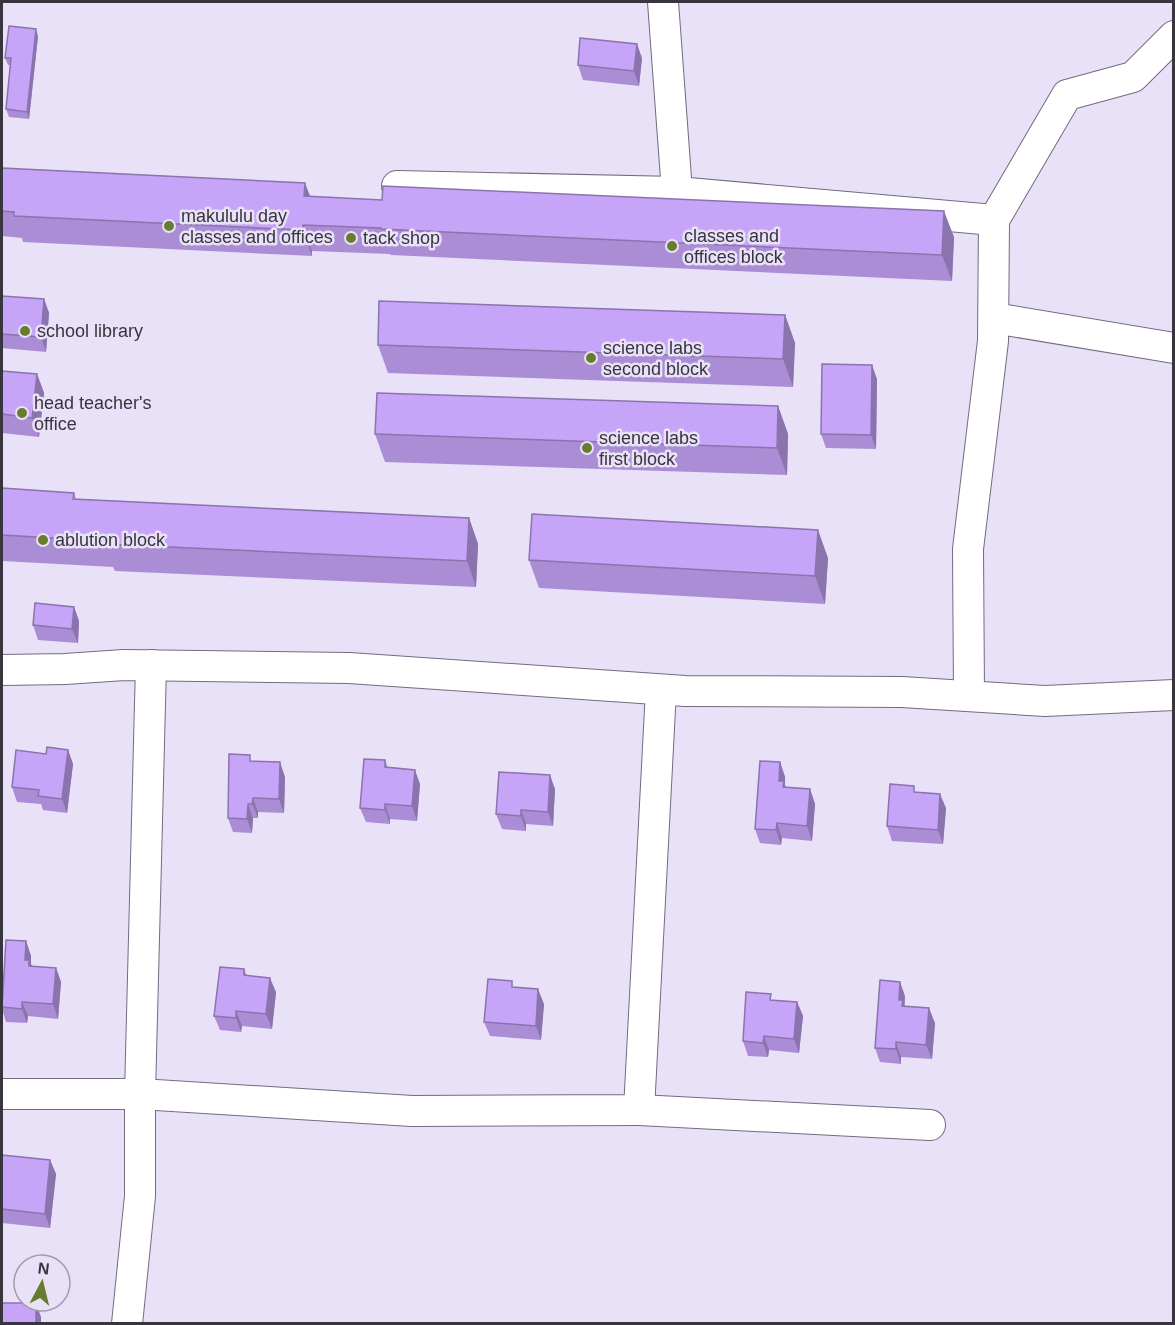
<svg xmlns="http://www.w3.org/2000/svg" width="1175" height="1325" viewBox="0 0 1175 1325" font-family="Helvetica,sans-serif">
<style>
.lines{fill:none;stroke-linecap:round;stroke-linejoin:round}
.minor-casing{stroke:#736b7f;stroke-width:32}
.minor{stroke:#fff;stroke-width:30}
.wall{fill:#aa8dd5}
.shaded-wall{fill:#8b73ae}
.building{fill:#c6a4f8;stroke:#8b73ae;stroke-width:1.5}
.poi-dot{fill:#687c2d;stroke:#e9e1f8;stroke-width:2}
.labels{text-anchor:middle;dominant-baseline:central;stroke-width:5;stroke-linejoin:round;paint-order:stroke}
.poi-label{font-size:18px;fill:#39353e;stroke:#e9e1f8;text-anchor:start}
</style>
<rect width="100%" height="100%" fill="#e9e1f8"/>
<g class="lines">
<defs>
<g id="minor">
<polyline points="397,186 677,192 663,2"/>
<polyline points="677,192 994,220 1067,95 1133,77 1174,36"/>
<polyline points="994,318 1174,348"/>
<polyline points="2,670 65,669 124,665 349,668 685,691 902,692 1045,701 1174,695"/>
<polyline points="969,696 968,549 993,341 994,220"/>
<polyline points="2,1094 140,1094 412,1111 639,1110 661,690"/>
<polyline points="639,1110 930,1125"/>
<polyline points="127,1324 140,1196 140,1094 151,665"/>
</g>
</defs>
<use href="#minor" class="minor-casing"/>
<use href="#minor" class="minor"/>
</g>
<g class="wall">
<polygon points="38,36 29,119 9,117 6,109 10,65 8,65 5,58"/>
<polygon points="642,58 639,86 583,80 578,65"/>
<polygon points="2,168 310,196 954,237 952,281 391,255 390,254 312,251 312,256 23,242 22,238 2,236"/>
<polygon points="2,296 44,299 49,313 46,352 2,348"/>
<polygon points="785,315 795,343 793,387 388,373 378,345"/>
<polygon points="2,371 37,374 44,393 39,437 2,433"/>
<polygon points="877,379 876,449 826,448 821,434"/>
<polygon points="778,406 788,434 787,475 385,462 375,434"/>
<polygon points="2,488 74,493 76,499 469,518 478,544 476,587 115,571 113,567 3,561 2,555"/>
<polygon points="828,558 825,604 539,588 529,560"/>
<polygon points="74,607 79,621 78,643 38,640 33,625"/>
<polygon points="68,750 73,764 67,813 43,810 41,804 17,802 12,787 46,754"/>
<polygon points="385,760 388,768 420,784 417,821 390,819 390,824 366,822 360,808"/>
<polygon points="253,762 285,777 284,813 258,812 258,818 253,818 252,833 233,832 228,818"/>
<polygon points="780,762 785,777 785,785 786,788 810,789 815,804 812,841 782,838 781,845 760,843 755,829"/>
<polygon points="555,789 553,826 526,824 526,831 502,829 496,814"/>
<polygon points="916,792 946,808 943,844 892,841 887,826"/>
<polygon points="26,941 31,956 31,964 32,966 56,968 61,982 58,1019 28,1016 27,1023 6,1022 2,1009 2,1001"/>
<polygon points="244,969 247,976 276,992 272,1029 242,1026 241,1032 220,1030 214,1016"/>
<polygon points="515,987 544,1004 541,1040 490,1036 484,1022"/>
<polygon points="905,996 905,1006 935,1023 932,1059 901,1057 901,1064 880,1062 875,1048"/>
<polygon points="773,1000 797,1002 803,1016 799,1053 769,1050 768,1057 748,1056 743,1041"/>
<polygon points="2,1155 50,1160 56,1174 50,1228 2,1223"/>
</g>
<g class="shaded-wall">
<polygon points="36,29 38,36 29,119 27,112"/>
<polygon points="637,44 642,58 639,86 634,71"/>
<polygon points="305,183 315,209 304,196"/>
<polygon points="944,211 954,237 952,281 942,255"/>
<polygon points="303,225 312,251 312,256 303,230"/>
<polygon points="44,299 49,313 46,352 41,337"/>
<polygon points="785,315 795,343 793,387 783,359"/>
<polygon points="872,365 877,379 876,449 871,435"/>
<polygon points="37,374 44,393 39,437 32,418"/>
<polygon points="778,406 788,434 787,475 777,448"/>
<polygon points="469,518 478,544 476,587 467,561"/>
<polygon points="818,530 828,558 825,604 815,576"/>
<polygon points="74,607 79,621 78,643 72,629"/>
<polygon points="68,750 73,764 67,813 62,799"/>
<polygon points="280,762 285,777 284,813 279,799"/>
<polygon points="780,762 785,777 785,785 789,796 779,781"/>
<polygon points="415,770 420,784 417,821 412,806"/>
<polygon points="550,775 555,789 553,826 548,812"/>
<polygon points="810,789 815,804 812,841 807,826"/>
<polygon points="940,794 946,808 943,844 938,830"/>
<polygon points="253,798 258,812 258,818 252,804"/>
<polygon points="248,804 253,818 252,833 247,819"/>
<polygon points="385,804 390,819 390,824 385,810"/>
<polygon points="521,810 526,824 526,831 521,816"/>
<polygon points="777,823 782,838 781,845 776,830"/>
<polygon points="26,941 31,956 31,964 35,975 25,960"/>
<polygon points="56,968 61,982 58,1019 53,1004"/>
<polygon points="270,978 276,992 272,1029 266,1014"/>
<polygon points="900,982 905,996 904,1005 908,1015 899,1000"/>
<polygon points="538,989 544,1004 541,1040 536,1026"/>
<polygon points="22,1002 28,1016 27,1023 22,1009"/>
<polygon points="797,1002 803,1016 799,1053 794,1039"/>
<polygon points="929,1008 935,1023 932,1059 926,1045"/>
<polygon points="236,1011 242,1026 241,1032 236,1018"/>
<polygon points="764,1036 769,1050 768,1057 763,1043"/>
<polygon points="896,1042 901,1057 901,1064 896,1049"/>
<polygon points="50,1160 56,1174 50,1228 45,1214"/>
<polygon points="36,1303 41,1317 41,1323 36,1323"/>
</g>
<g class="building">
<polygon points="9,26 36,29 27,112 6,109 11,58 5,58"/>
<polygon points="580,38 637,44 634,71 578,65"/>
<polygon points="2,168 305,183 304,196 382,200 383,186 944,211 942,255 381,229 381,228 303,225 303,230 14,216 14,212 2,211"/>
<polygon points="2,296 44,299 41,337 2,334"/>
<polygon points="379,301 785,315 783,359 378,345"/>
<polygon points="822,364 872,365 871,435 821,434"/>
<polygon points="2,371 37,374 32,418 2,414"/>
<polygon points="377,393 778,406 777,448 375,434"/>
<polygon points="2,488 74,493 73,499 469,518 467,561 105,544 105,541 2,535"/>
<polygon points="532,514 818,530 815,576 529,560"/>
<polygon points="35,603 74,607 72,629 33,625"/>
<polygon points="47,747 68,750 62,799 38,796 39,790 12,787 16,750 46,754"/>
<polygon points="229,754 250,755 250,761 280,762 279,799 253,798 252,804 248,804 247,819 228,818"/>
<polygon points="364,759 385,760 385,767 415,770 412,806 385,804 385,810 360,808"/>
<polygon points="760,761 780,762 779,781 784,781 783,787 810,789 807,826 777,823 776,830 755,829"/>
<polygon points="499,772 550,775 548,812 521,810 521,816 496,814"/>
<polygon points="890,784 914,786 914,792 940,794 938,830 887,826"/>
<polygon points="6,940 26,941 25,960 29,960 29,966 56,968 53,1004 22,1002 22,1009 2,1007"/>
<polygon points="220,967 244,969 244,975 270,978 266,1014 236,1011 236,1018 214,1016"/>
<polygon points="488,979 512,981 512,987 538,989 536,1026 484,1022"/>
<polygon points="880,980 900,982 899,1000 903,1000 902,1006 929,1008 926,1045 896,1042 896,1049 875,1048"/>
<polygon points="746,992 771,994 770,1000 797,1002 794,1039 764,1036 763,1043 743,1041"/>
<polygon points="2,1155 50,1160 45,1214 2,1209"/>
<rect x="2" y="1303" width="34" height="20"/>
</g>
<g class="poi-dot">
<circle cx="169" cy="226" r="6"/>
<circle cx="351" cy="238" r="6"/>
<circle cx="672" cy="246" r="6"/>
<circle cx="25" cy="331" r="6"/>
<circle cx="591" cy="358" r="6"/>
<circle cx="22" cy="413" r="6"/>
<circle cx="587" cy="448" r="6"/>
<circle cx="43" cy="540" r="6"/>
</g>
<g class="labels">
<g class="poi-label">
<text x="181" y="216">makululu day<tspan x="181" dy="21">classes and offices</tspan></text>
<text x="684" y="236">classes and<tspan x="684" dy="21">offices block</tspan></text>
<text x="363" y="238">tack shop</text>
<text x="37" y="331">school library</text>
<text x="603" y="348">science labs<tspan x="603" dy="21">second block</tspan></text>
<text x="34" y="403">head teacher's<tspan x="34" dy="21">office</tspan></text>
<text x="599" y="438">science labs<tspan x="599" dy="21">first block</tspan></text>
<text x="55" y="540">ablution block</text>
</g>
</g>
<rect width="1175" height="1325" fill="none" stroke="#39353e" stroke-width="6"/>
<g transform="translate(42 1283) rotate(7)"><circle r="28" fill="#e9e1f8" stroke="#a39cae" stroke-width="1.5"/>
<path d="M0-4.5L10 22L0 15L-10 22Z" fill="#687c2d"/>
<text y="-9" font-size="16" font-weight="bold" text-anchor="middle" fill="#39353e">N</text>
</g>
</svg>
